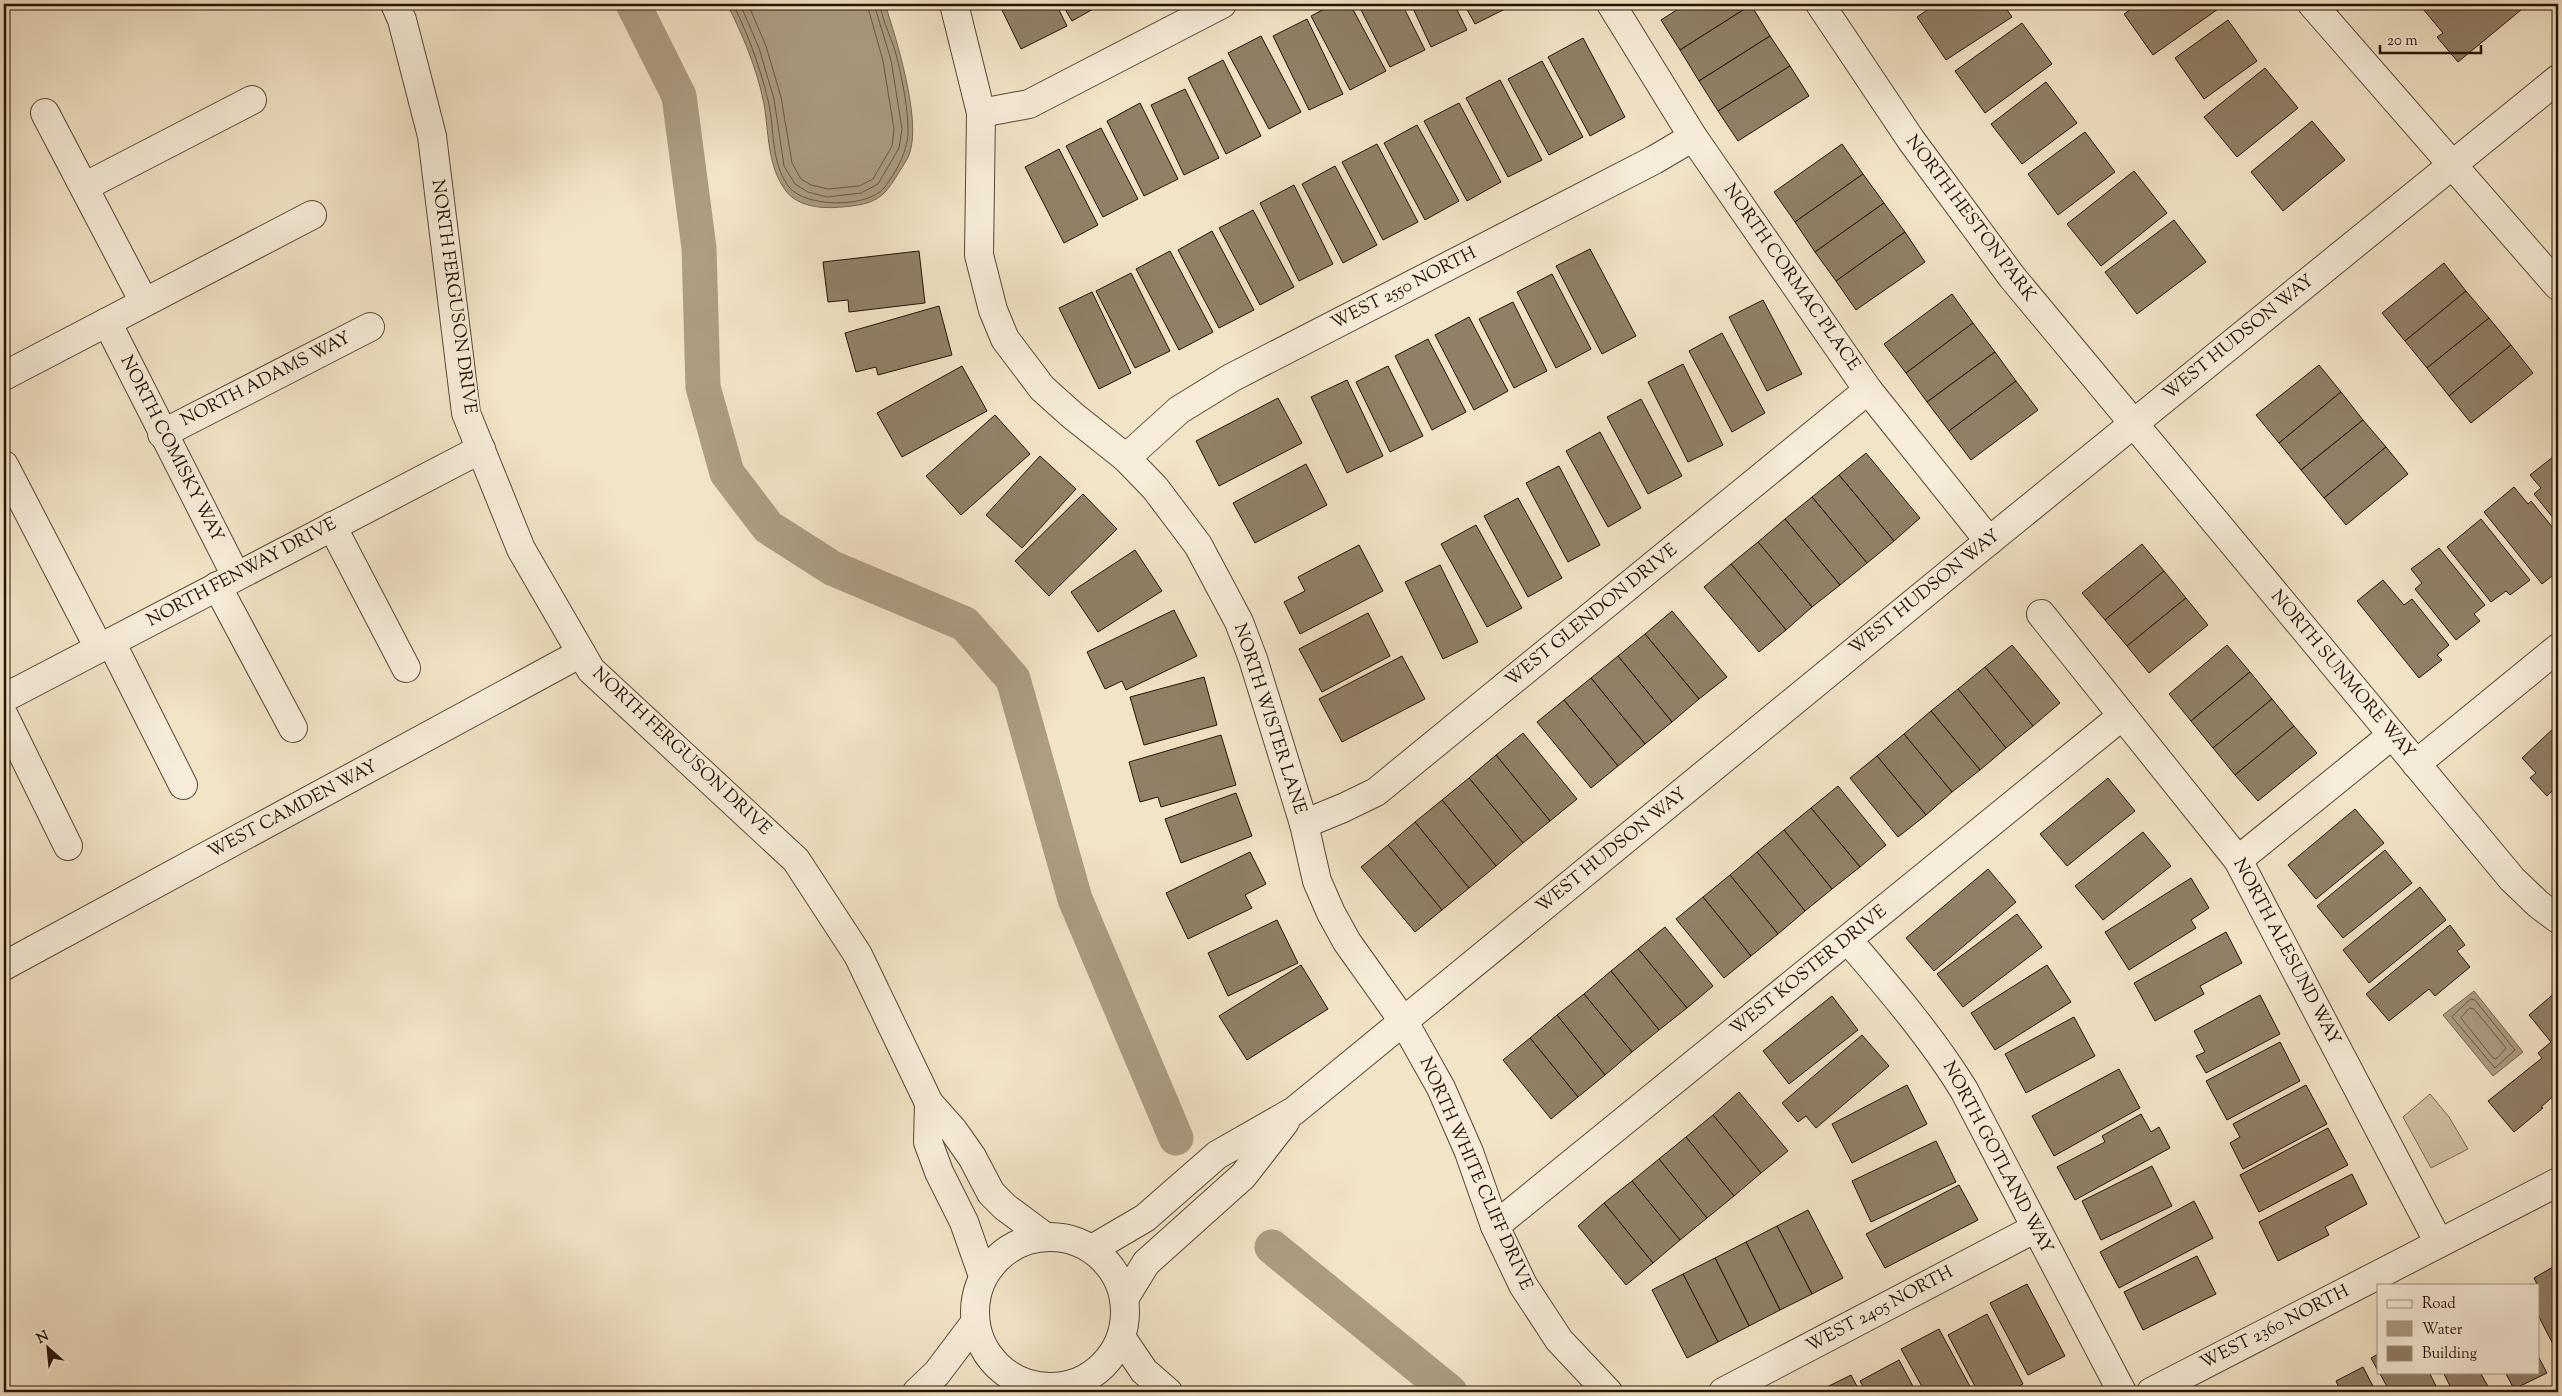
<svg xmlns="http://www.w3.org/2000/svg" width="2562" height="1396" viewBox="0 0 2562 1396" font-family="'Sorts Mill Goudy',serif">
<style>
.green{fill:#cfc1a4;stroke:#7a6a52}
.water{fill:#ac9d83;stroke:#76664f}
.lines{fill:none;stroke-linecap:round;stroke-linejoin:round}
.shore{stroke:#685842;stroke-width:1}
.canal{stroke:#ac9d83;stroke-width:35}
.building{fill:#908067;stroke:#251400}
.minor-casing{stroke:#584832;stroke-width:30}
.minor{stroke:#f7edda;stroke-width:28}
.labels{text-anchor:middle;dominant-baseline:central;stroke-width:4.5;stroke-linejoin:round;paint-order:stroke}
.street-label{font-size:18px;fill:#251400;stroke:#f7edda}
</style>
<rect width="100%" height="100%" fill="#f2e4c6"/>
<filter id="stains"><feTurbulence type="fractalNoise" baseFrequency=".004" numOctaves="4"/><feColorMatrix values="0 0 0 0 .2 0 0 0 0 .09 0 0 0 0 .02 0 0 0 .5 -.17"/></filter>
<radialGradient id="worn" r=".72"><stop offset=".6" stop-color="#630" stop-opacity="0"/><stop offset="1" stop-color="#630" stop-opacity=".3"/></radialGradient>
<polygon class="green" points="2430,1094 2449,1117 2468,1149 2431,1168 2403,1117"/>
<g class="water">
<path d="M 727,4 L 885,4 C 896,38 921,118 910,152 C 908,159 903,166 899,172 C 883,200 874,204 842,207 C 823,209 798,207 786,191 C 767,166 769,133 764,104 C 757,69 743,35 727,4 Z"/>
<polygon points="2474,991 2523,1052 2493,1076 2443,1015"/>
</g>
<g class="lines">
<g class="shore">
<path d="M 733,4 C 748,34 760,67 768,100 C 775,129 770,162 789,187 C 806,208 867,208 884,188 C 896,173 909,149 908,129 C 908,109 902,78 897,58 C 893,40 882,22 880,4"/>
<polyline points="740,4 759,48 774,99 784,166 795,184 808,192 827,197 861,193 878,184 899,148 902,129 891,60 874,4"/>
<polyline points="748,4 766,46 781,97 792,163 801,179 811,185 828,189 859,186 873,179 892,146 894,129 883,61 867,4"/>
<polygon points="2471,999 2475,1000 2515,1050 2495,1068 2452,1017"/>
<polygon points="2470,1008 2474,1009 2506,1048 2496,1059 2493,1058 2461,1018"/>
</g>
<g class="canal">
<polyline points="633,4 679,96 699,248 703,387 727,473 768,527 832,568 965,624 1013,679 1075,899 1176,1138"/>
<polyline points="1272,1247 1450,1392"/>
</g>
</g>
<g class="building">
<polygon points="999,4 1056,4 1067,26 1021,49"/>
<polygon points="1062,4 1102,4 1072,21"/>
<polygon points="1334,4 1350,4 1386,71 1350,90 1311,16"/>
<polygon points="1358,4 1402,4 1425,50 1390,67"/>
<polygon points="1411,4 1454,4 1467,30 1431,47"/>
<polygon points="1464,4 1507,4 1509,7 1475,24"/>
<polygon points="1686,4 1750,4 1751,5 1680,50 1661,20"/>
<polygon points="1936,4 2003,4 2012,17 1946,60 1917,17"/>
<polygon points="2138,4 2214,4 2218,9 2153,55 2124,14"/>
<polygon points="2429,4 2525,4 2527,5 2458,62 2437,37 2443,33 2423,9"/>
<polygon points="1751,5 1770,36 1699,81 1680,50"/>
<polygon points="1307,19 1343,94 1309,110 1273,36"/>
<polygon points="2228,20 2257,61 2204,99 2175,58"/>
<polygon points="2022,23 2052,64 1985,113 1955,71"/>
<polygon points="1261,36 1301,112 1269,129 1228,53"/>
<polygon points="1770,36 1790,66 1718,111 1699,81"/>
<polygon points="1583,38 1625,117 1590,136 1548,57"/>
<polygon points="1223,60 1261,136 1226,154 1188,78"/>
<polygon points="1542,61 1583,137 1549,155 1508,79"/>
<polygon points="1790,66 1809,96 1738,141 1718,111"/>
<polygon points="2265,68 2298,108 2237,157 2204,117"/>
<polygon points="1500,80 1542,160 1508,177 1466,98"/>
<polygon points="2046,82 2077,123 2022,164 1991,124"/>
<polygon points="1185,89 1219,158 1184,175 1151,105"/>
<polygon points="1140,103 1178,179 1144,196 1107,121"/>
<polygon points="1459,103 1501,182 1467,201 1424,121"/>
<polygon points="2312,121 2345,160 2283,211 2251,172"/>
<polygon points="1417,125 1459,201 1425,220 1384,143"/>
<polygon points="1101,128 1138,199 1103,217 1066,146"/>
<polygon points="2085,132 2115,172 2058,215 2028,174"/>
<polygon points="1377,144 1418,222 1383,240 1342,162"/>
<polygon points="1842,144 1863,174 1795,222 1774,192"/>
<polygon points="1059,149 1098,225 1064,243 1025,167"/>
<polygon points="1335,166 1377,245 1343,263 1302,184"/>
<polygon points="2134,171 2167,213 2101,266 2067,224"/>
<polygon points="1863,174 1884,203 1815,252 1795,222"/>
<polygon points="1294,185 1333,264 1299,281 1260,203"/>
<polygon points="1884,203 1905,232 1836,281 1815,252"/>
<polygon points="1253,210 1294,287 1260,305 1219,228"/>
<polygon points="2174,220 2206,262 2137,314 2105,272"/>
<polygon points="1212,231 1254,310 1219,328 1178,250"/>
<polygon points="1905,232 1925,262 1856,310 1836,281"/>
<polygon points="1590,249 1636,336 1602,354 1556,266"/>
<polygon points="919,251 925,303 849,312 848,300 828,302 823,262"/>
<polygon points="1170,251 1213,332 1179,350 1136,269"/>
<polygon points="2444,263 2466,291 2405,341 2382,313"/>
<polygon points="1131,273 1170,351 1135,368 1096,291"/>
<polygon points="1552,274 1591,349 1556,368 1517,292"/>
<polygon points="2466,291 2489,318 2427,368 2405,341"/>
<polygon points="1092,292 1131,373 1099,389 1059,308"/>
<polygon points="1952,294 1973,323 1906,373 1884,344"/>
<polygon points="1763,300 1802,374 1767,391 1729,317"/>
<polygon points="1513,302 1547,371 1514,388 1479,319"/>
<polygon points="939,306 952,355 878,375 876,367 856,372 845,333"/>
<polygon points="1469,317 1508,391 1474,410 1435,335"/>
<polygon points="2489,318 2511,345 2449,396 2427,368"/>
<polygon points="1973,323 1995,352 1927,402 1906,373"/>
<polygon points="1722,333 1765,413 1732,432 1689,351"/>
<polygon points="1428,339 1466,412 1432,430 1395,356"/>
<polygon points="2511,345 2533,373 2471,423 2449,396"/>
<polygon points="1995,352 2016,381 1949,431 1927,402"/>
<polygon points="1683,364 1723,445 1688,462 1648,382"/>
<polygon points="2319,365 2341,392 2279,443 2256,415"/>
<polygon points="962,366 987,411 902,457 877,413"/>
<polygon points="1388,366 1423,436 1390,452 1356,382"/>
<polygon points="1347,380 1383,456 1347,473 1311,397"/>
<polygon points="2016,381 2038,410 1971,460 1949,431"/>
<polygon points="2341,392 2363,420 2301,470 2279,443"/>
<polygon points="1278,398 1302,443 1219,486 1196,441"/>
<polygon points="1641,399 1682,476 1648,494 1607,417"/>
<polygon points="995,415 1030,454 961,515 926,476"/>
<polygon points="2363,420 2386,447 2324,498 2301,470"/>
<polygon points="1600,432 1641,508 1608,527 1566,451"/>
<polygon points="2386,447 2408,474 2346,525 2324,498"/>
<polygon points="1866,453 1920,518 1894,541 1839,475"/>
<polygon points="2558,453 2558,524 2534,494 2541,488 2530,475"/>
<polygon points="1040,456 1076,489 1022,548 986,515"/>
<polygon points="1306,464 1327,505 1255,543 1233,503"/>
<polygon points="1559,466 1600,545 1568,562 1526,483"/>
<polygon points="1839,475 1894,541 1867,563 1812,497"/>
<polygon points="2514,487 2528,504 2531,501 2558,534 2558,571 2542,584 2484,512"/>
<polygon points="1083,494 1117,529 1049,596 1015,561"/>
<polygon points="1812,497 1867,563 1840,585 1785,519"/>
<polygon points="1518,498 1562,578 1528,597 1484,516"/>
<polygon points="1785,519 1840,585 1812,607 1758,542"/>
<polygon points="2481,519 2530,580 2510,595 2506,591 2491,602 2447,547"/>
<polygon points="1476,525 1522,608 1487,627 1441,544"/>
<polygon points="1758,542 1812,607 1786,630 1731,564"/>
<polygon points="2142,544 2164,571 2105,620 2082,593"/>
<polygon points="1359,545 1383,591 1300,634 1284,602 1305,591 1298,577"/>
<polygon points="2439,548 2485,605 2474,614 2480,621 2456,640 2415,589 2422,583 2411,569"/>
<polygon points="1135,550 1162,591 1098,632 1071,592"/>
<polygon points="1731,564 1786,630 1759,652 1704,587"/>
<polygon points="1440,565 1478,642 1443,659 1405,582"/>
<polygon points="2164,571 2186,598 2127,646 2105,620"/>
<polygon points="2383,580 2404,605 2412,599 2449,645 2437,655 2442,660 2419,678 2357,601"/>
<polygon points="2186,598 2208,625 2149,673 2127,646"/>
<polygon points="1174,610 1197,656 1126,690 1122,681 1105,689 1087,652"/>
<polygon points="1672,611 1727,677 1699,699 1645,634"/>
<polygon points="1368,613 1390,656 1322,692 1299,649"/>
<polygon points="1645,634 1699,699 1672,722 1618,656"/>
<polygon points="2012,645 2060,703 2033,726 1985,667"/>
<polygon points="2227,645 2250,672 2191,721 2169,694"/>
<polygon points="1402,656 1425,699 1342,742 1319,699"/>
<polygon points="1618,656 1672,722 1645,744 1591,678"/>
<polygon points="1985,667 2033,726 2006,748 1958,689"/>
<polygon points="2250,672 2272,699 2213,748 2191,721"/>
<polygon points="1204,677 1217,725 1144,745 1130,697"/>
<polygon points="1591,678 1645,744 1618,766 1564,700"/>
<polygon points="1958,689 2006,748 1980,770 1931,711"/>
<polygon points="2272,699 2294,726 2235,775 2213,748"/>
<polygon points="1564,700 1618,766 1591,788 1537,722"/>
<polygon points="1931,711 1980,770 1952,792 1904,734"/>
<polygon points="2294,726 2317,753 2258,801 2235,775"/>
<polygon points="2556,726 2558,729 2558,785 2547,796 2530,778 2536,773 2522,758"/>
<polygon points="1523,733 1577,799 1550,821 1496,755"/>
<polygon points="1904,734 1952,792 1926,815 1877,756"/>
<polygon points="1221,735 1236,785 1161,807 1158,797 1140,802 1129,762"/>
<polygon points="1496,755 1550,821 1523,843 1469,778"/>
<polygon points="1877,756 1926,815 1898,837 1850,778"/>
<polygon points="1469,778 1523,843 1496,866 1442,800"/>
<polygon points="2108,778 2135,811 2067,866 2040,834"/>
<polygon points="1838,786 1886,845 1860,867 1811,808"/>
<polygon points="1236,793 1252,836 1181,863 1165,819"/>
<polygon points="1442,800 1496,866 1469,888 1415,822"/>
<polygon points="1811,808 1860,867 1832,889 1784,830"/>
<polygon points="2355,809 2384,843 2316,899 2288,865"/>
<polygon points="1415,822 1469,888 1442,910 1388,845"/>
<polygon points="1784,830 1832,889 1805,911 1757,852"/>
<polygon points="2143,832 2171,866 2103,920 2075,886"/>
<polygon points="1388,845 1442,910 1415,932 1361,867"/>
<polygon points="2385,850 2412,883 2343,938 2317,906"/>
<polygon points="1250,852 1266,884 1245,895 1252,908 1188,939 1166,893"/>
<polygon points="1757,852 1805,911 1778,934 1730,875"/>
<polygon points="1988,869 2016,902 1934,971 1906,938"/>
<polygon points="1730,875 1778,934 1751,956 1703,897"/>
<polygon points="2191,878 2209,908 2191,920 2196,928 2129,970 2105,932"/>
<polygon points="2420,887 2446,920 2369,983 2343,950"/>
<polygon points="1703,897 1751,956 1724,978 1676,919"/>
<polygon points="2017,914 2042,947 1963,1007 1937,974"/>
<polygon points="1277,920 1298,963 1228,996 1208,953"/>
<polygon points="2450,925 2465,945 2457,951 2470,967 2435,996 2429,989 2389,1021 2366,994"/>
<polygon points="1665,927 1713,986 1687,1008 1638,949"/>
<polygon points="2226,932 2242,963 2200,986 2204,994 2155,1021 2134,983"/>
<polygon points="1638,949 1687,1008 1659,1030 1611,971"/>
<polygon points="1301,965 1328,1009 1247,1060 1219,1016"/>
<polygon points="2047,965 2071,1002 1995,1050 1971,1013"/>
<polygon points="1611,971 1659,1030 1632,1052 1584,994"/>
<polygon points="2556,992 2558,995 2558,1092 2541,1107 2543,1108 2514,1132 2488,1101 2542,1058 2538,1053 2551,1042 2529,1015"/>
<polygon points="1584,994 1632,1052 1605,1075 1557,1015"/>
<polygon points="2260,995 2280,1034 2206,1073 2196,1056 2205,1052 2194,1031"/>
<polygon points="1832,996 1858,1030 1789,1084 1763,1051"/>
<polygon points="1557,1015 1605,1075 1578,1097 1530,1038"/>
<polygon points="2074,1017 2095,1056 2026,1093 2005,1054"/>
<polygon points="1862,1035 1889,1066 1816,1128 1806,1116 1798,1122 1782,1103"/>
<polygon points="1530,1038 1578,1097 1551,1119 1503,1060"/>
<polygon points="2280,1042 2300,1081 2227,1120 2206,1081"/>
<polygon points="2119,1069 2140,1108 2054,1156 2032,1116"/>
<polygon points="1907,1085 1927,1124 1852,1163 1832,1124"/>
<polygon points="2306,1085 2327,1124 2243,1169 2230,1143 2240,1137 2233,1124"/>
<polygon points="1739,1092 1788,1151 1761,1173 1713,1115"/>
<polygon points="2141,1114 2151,1132 2159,1127 2170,1148 2075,1200 2057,1167 2105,1142 2102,1136"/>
<polygon points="1713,1115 1761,1173 1734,1196 1686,1137"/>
<polygon points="2328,1128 2348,1165 2259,1212 2240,1175"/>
<polygon points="1686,1137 1734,1196 1707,1218 1659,1159"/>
<polygon points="1936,1141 1956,1182 1871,1222 1852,1181"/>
<polygon points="1659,1159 1707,1218 1680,1240 1632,1181"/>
<polygon points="2152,1166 2172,1206 2101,1240 2082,1201"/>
<polygon points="2352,1174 2367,1204 2325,1227 2329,1235 2278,1261 2259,1222"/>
<polygon points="1632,1181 1680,1240 1653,1263 1604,1203"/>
<polygon points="1959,1185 1978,1220 1885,1268 1866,1234"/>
<polygon points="2194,1201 2213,1238 2119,1288 2100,1252"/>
<polygon points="1604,1203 1653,1263 1626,1285 1578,1226"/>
<polygon points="1808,1210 1843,1278 1812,1294 1777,1226"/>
<polygon points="1777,1226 1812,1294 1780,1310 1746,1242"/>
<polygon points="1746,1242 1780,1310 1749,1326 1715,1258"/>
<polygon points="2197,1256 2216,1294 2143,1330 2124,1292"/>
<polygon points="1715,1258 1749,1326 1718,1342 1683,1274"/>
<polygon points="2558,1264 2558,1354 2538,1315 2538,1286 2534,1278"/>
<polygon points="1683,1274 1718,1342 1687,1358 1652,1290"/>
<polygon points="2027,1284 2065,1356 2028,1375 1990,1303"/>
<polygon points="1987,1314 2023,1384 2007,1392 2004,1392 2001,1386 1989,1392 1978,1392 1948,1335"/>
<polygon points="1939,1329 1973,1392 1925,1392 1901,1349"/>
<polygon points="2378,1354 2378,1371 2371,1358"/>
<polygon points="2538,1356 2547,1373 2514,1389 2505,1372 2538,1372"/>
<polygon points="1899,1360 1916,1392 1866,1392 1860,1381"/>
<polygon points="2363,1367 2376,1392 2336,1392 2340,1390 2336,1381"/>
<polygon points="2379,1372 2429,1372 2439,1392 2390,1392"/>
<polygon points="2443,1372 2480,1372 2491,1392 2453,1392"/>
<polygon points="1851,1375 1860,1392 1817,1392"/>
</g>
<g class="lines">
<defs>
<g id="minor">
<polyline points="395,4 402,20 432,136 466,413 521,549 591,670 796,860 858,955 929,1103 953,1130 972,1157 991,1193 1005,1207 1044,1236"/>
<polyline points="954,4 981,113 979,255 993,310 1005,339 1042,388 1072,415 1126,458 1155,488 1198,545 1239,622 1253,659 1304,824 1317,881 1331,913 1347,942 1404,1022 1441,1088 1469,1152 1495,1226 1523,1285 1559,1340 1608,1392"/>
<polyline points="1611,4 1693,137 1868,390 1989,541"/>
<polyline points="1820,4 1911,140 2012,277 2512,879 2538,904 2558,919"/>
<polyline points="2312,4 2558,286"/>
<polyline points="45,113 144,302"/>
<polyline points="981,113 1029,104 1222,4"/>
<polyline points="84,187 252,100"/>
<polyline points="107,322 236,576"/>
<polyline points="4,376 312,215"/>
<polyline points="162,434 370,327"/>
<polyline points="1126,458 1179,410 1231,378 1654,160 1693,137"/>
<polyline points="4,465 99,648"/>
<polyline points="332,526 406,668"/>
<polyline points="217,586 293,728"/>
<polyline points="2041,614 2238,860 2439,1243"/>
<polyline points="111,642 183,785"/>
<polyline points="4,698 481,449"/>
<polyline points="4,716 68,846"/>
<polyline points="2416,764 2558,648"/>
<polyline points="1304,824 1343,808 1376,792 1868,390"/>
<polyline points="2238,860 2392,735"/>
<path d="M 1848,940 C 1889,988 1930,1035 1964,1090 L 2122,1392"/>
<polyline points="4,966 581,653"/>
<polyline points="929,1103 928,1142 939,1172 964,1222 983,1276"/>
<polyline points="1495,1226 2122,716"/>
<circle cx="1050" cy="1312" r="75"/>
<polyline points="1092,1249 1145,1218 1217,1155 1294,1111 1989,541 2558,79"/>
<polyline points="1124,1299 1146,1263 1243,1176 1285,1122"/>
<polyline points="1121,1337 1144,1371 1168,1392"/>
<polyline points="917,1392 937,1373 974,1324"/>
<polyline points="1723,1392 2036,1228"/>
<polyline points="2151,1392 2558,1182"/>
</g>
</defs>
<use href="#minor" class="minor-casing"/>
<use href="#minor" class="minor"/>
</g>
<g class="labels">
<g class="street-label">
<text transform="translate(1970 219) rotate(53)">NORTH HESTON PARK</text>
<text transform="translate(1791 278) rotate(55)">NORTH CORMAC PLACE</text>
<text transform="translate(1404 289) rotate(-27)">WEST 2550 NORTH</text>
<text transform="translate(453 297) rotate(82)">NORTH FERGUSON DRIVE</text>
<text transform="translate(2239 338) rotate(-39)">WEST HUDSON WAY</text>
<text transform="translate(266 380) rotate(-27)">NORTH ADAMS WAY</text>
<text transform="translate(171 449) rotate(63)">NORTH COMISKY WAY</text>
<text transform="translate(242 573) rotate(-28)">NORTH FENWAY DRIVE</text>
<text transform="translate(1925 593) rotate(-39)">WEST HUDSON WAY</text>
<text transform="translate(1592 616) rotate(-39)">WEST GLENDON DRIVE</text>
<text transform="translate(2342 675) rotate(50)">NORTH SUNMORE WAY</text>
<text transform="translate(1269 719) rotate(72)">NORTH WISTER LANE</text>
<text transform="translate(681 752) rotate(43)">NORTH FERGUSON DRIVE</text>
<text transform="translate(293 810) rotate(-28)">WEST CAMDEN WAY</text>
<text transform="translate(1612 851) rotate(-39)">WEST HUDSON WAY</text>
<text transform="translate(2286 952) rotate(62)">NORTH ALESUND WAY</text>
<text transform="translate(1809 971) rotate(-39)">WEST KOSTER DRIVE</text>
<text transform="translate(1997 1158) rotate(62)">NORTH GOTLAND WAY</text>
<text transform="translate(1475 1174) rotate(66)">NORTH WHITE CLIFF DRIVE</text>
<text transform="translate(1880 1310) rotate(-28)">WEST 2405 NORTH</text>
<text transform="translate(2275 1328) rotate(-27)">WEST 2360 NORTH</text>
</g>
</g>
<rect width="2562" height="1396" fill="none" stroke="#f2e4c6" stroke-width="20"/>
<rect x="5" y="5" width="2552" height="1386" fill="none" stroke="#251400" stroke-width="2.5"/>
<rect x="10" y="10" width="2542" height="1376" fill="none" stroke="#251400"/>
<rect x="2377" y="1284" width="162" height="90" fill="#f7edda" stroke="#a39683"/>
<rect x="2387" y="1300" width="25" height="8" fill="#f7edda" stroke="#a39683"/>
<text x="2422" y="1308" font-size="15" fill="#251400">Road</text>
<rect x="2387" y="1321" width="25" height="15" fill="#ac9d83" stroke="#a39683"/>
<text x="2422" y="1334" font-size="15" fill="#251400">Water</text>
<rect x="2387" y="1346" width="25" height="15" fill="#908067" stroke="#a39683"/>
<text x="2422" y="1358" font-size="15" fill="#251400">Building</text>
<g transform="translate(48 1348) rotate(333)" stroke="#f7edda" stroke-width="4" paint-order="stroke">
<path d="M0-4L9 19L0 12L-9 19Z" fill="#251400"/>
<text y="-8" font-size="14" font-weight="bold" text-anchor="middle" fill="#251400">N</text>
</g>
<path d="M2380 45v8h101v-8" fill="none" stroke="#251400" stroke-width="2.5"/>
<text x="2387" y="45" font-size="15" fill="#251400" stroke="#f7edda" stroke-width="4" paint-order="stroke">20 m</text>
<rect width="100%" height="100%" filter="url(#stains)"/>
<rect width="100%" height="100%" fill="url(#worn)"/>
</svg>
